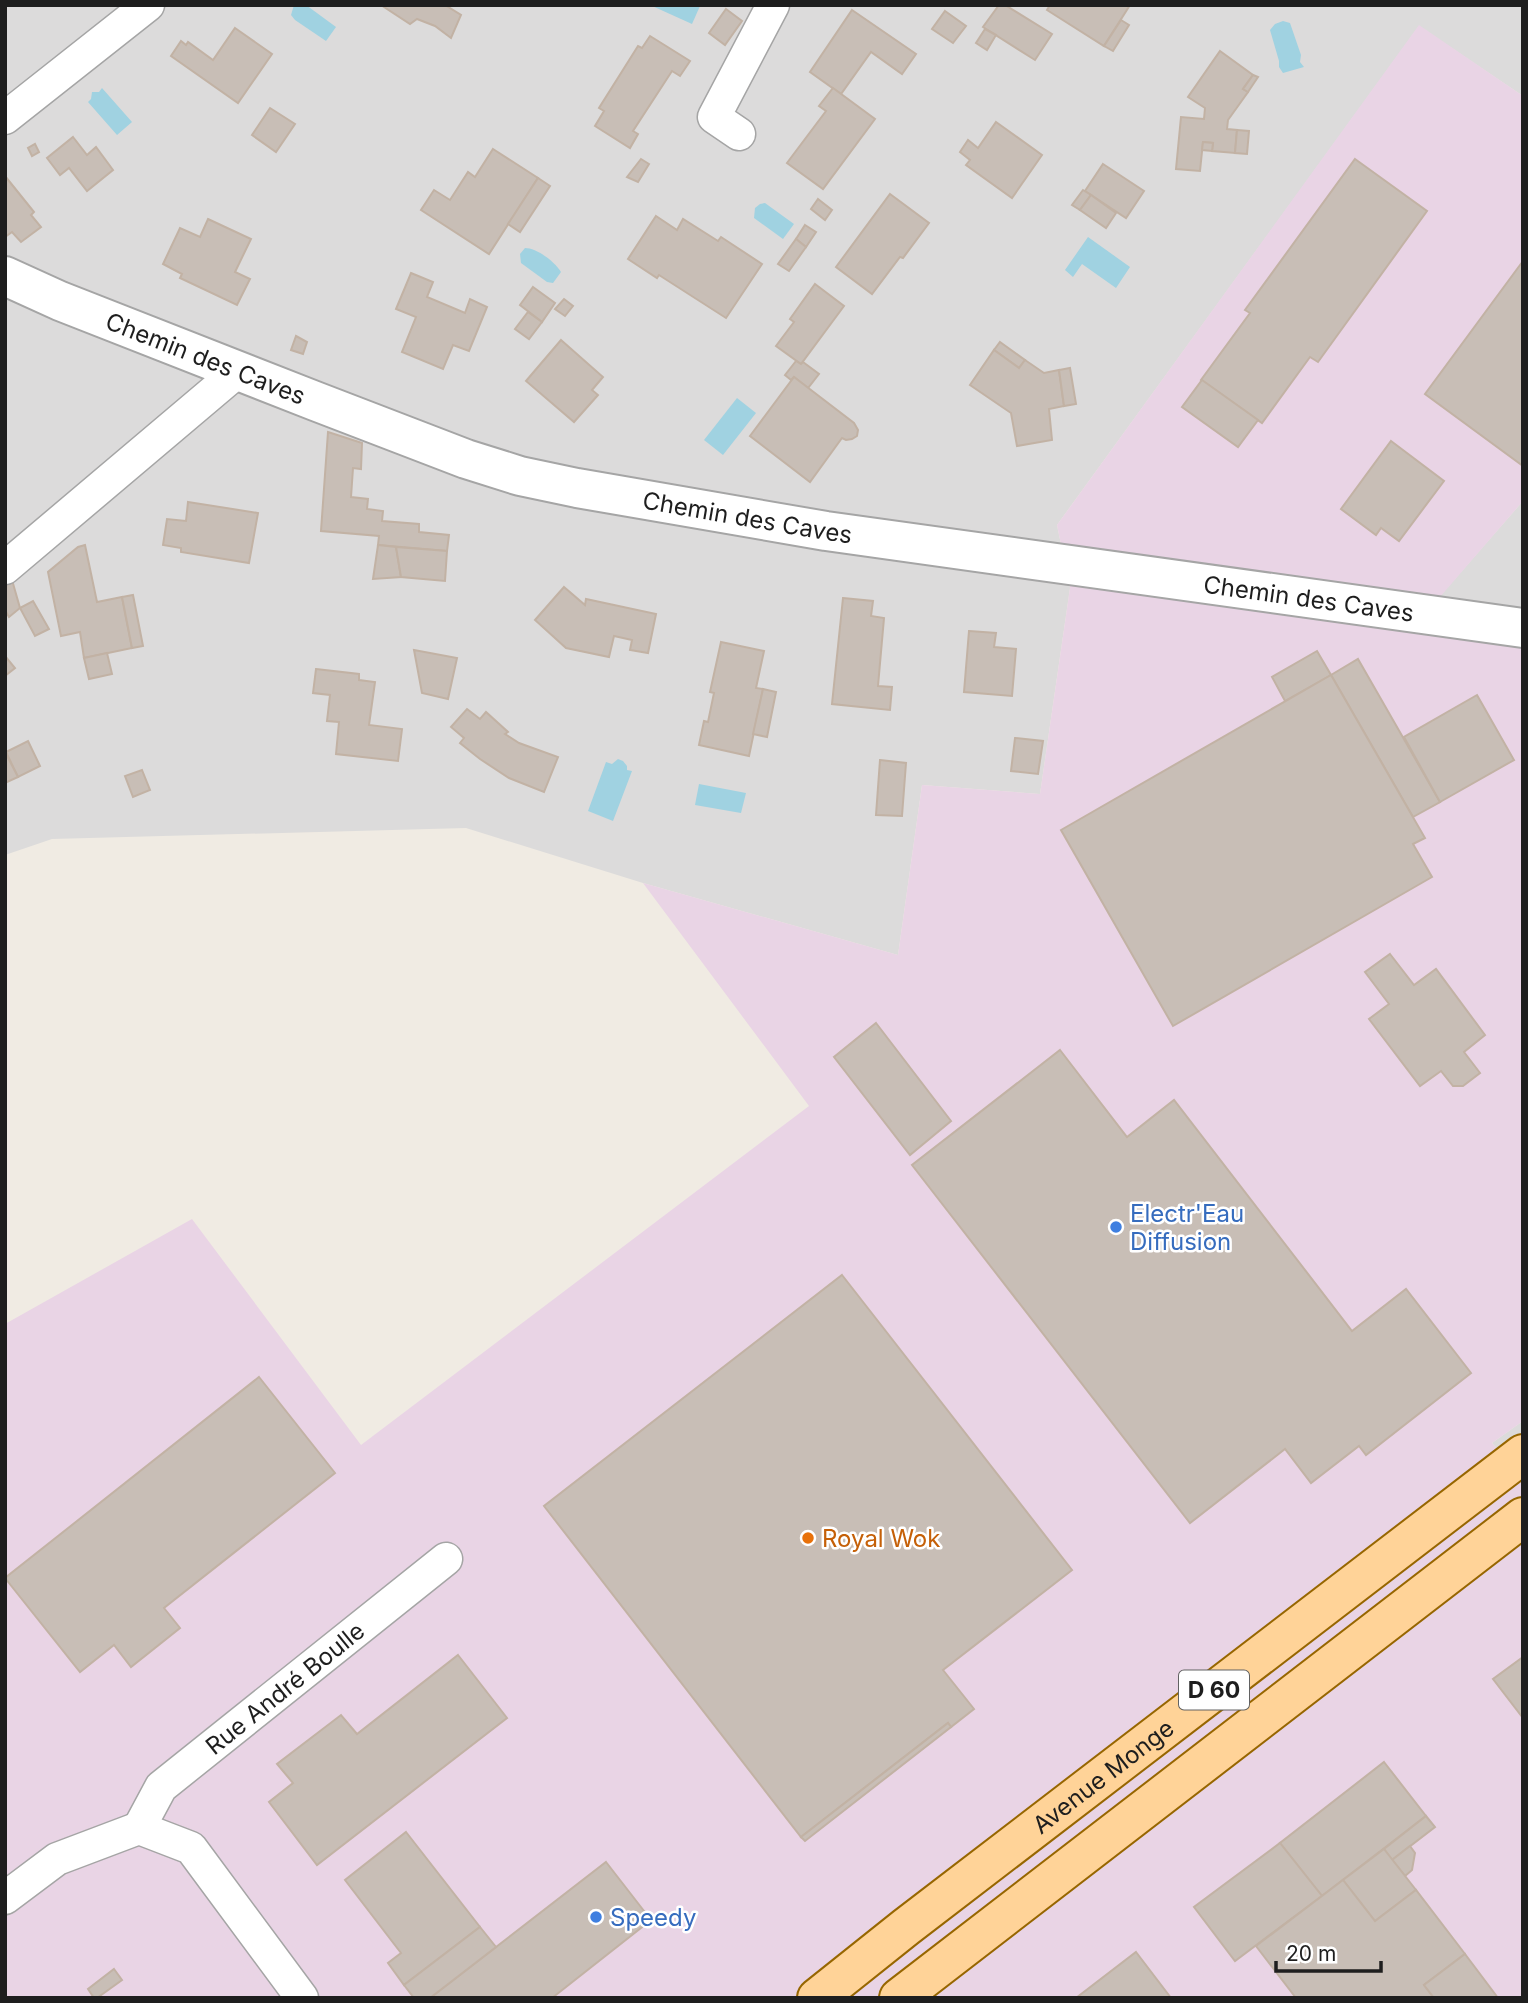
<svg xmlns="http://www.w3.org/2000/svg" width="1528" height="2003" viewBox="0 0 1528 2003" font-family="Inter,sans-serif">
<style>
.residential{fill:#dcdbdb}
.industrial{fill:#e9d4e5}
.water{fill:#a0d2e1}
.building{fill:#c8beb6;stroke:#c2b2a4;stroke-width:2}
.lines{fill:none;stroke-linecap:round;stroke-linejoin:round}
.minor-casing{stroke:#a5a5a5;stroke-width:35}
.tertiary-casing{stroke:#a5a5a5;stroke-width:42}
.primary-casing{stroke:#976600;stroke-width:42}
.minor{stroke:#fff;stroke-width:32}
.tertiary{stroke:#fff;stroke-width:38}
.primary{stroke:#ffd398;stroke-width:38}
.shop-dot{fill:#3f7fe0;stroke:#fff;stroke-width:2.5}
.food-dot{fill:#e8710a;stroke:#fff;stroke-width:2.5}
.labels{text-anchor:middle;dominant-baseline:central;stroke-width:5;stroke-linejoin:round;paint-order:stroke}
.shield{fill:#fff;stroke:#626262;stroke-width:2}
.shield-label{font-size:23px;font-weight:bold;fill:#1e1e1e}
.street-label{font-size:24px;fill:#1e1e1e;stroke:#fff}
.shop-label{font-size:24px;fill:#366cbe;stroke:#fff;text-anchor:start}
.food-label{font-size:24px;fill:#c56008;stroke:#fff;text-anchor:start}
</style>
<rect width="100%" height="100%" fill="#f0ebe3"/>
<g class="residential">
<polygon points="5,5 1523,5 1523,96 1419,26 1057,525 1070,588 1040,794 922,785 898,955 643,883 466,828 52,839 5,855"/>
<polygon points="1523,501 1523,648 1413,627"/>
<polygon points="1523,1421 1523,1477 1492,1443"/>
</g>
<polygon class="industrial" points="1419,25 1523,96 1523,501 1414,627 1523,648 1523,1421 1492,1443 1523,1477 1523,1998 5,1998 5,1324 192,1219 361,1445 809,1106 643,883 898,955 922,785 1040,794 1070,588 1057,525"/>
<g class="water">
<polygon points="294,5 306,5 336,27 326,41 295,20 291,15"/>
<polygon points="650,5 699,5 700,6 692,24"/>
<polygon points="1283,21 1290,23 1301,55 1300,62 1304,67 1283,73 1279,67 1279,61 1270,30 1275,24"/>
<polygon points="102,88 132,122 117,135 88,102 91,99 92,92 99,92"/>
<polygon points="765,203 794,224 783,239 754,218 755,208 760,204"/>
<polygon points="1088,237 1130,267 1116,288 1082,264 1073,277 1065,270"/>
<path d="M 525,248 C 537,248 555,262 561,272 L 553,283 L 547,282 L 521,263 L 520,254 Z"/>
<polygon points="737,398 756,413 723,455 704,440"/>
<polygon points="618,759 623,761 627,766 627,770 632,771 613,821 588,811 606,762 612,764"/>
<polygon points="699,784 746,793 741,813 695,805"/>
</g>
<g class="building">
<polygon points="381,5 445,5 461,15 451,38 435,26 417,19 410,24"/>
<polygon points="999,5 1005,5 1052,34 1035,60 983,27"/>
<polygon points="1050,5 1130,5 1104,46 1047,10"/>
<polygon points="726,9 742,21 725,45 709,33"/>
<polygon points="852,10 916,54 902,74 871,52 841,94 810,72"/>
<polygon points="945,11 966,26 953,43 932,29"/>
<polygon points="1121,20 1129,25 1113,51 1104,46"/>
<polygon points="235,28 272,54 238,103 171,56 181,41 186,45 188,42 213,60"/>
<polygon points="985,29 996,35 987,50 976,43"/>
<polygon points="650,36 690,61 680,76 672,71 633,131 638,134 630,148 595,126 604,111 599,108 638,46 642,48"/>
<polygon points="1220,51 1253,75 1243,89 1248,92 1228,120 1227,129 1237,130 1235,153 1212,151 1213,143 1203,142 1200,171 1176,169 1181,117 1204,119 1205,108 1188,97"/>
<polygon points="1253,75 1258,77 1248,92 1243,89"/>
<polygon points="833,88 875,119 823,189 787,163 826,111 819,106"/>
<polygon points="270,108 295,124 276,152 252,135"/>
<polygon points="996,122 1042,155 1012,198 966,165 970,160 960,152 968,140 978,148"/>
<polygon points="1237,130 1249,131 1247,154 1235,153"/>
<polygon points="73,137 87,155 96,147 113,170 87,191 69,168 60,175 47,158"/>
<polygon points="1203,142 1213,143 1212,151 1202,150"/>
<polygon points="35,144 39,152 32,156 28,148"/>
<polygon points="493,149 538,178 489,254 421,210 434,190 450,200 468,172 475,177"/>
<polygon points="641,159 649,164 638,182 627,177"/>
<polygon points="1355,159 1427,211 1318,362 1310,357 1262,423 1201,380 1250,313 1245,310"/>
<polygon points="1103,164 1144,191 1126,218 1085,191"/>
<polygon points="5,176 34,212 31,215 41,227 21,242 12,232 5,237"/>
<polygon points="538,178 550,186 520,232 508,224"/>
<polygon points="1083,190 1091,195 1080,210 1072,205"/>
<polygon points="890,194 929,223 903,258 900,257 872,294 836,267"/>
<polygon points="1091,195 1116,213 1106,228 1080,210"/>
<polygon points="818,199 832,210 825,220 811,209"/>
<polygon points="656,216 677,230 683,219 718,241 721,237 762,264 726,318 659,275 657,278 628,259"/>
<polygon points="208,219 251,239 235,272 250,279 237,305 180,278 182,274 163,264 180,228 200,237"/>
<polygon points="805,225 816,232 806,247 796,239"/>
<polygon points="796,239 806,247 789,271 778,264"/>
<polygon points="1523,261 1523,466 1425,394"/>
<polygon points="411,273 433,282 427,297 465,313 470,299 487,307 469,351 453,345 443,369 402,352 416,317 396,309"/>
<polygon points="815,284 844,306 801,364 776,346 794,322 790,319"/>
<polygon points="533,287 555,303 542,322 520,305"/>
<polygon points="564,299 573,306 565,316 555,309"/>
<polygon points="528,312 542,322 529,339 515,329"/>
<polygon points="296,336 307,342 303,354 291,350"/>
<polygon points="561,340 603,377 592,390 598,395 574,422 526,381"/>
<polygon points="1000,342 1025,360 1019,368 994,350"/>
<polygon points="994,350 1019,368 1025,360 1044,373 1059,370 1064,406 1049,409 1052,440 1017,446 1011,413 970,385"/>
<polygon points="796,361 801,364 803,362 819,374 808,388 794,377 791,380 785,375"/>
<polygon points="1070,368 1076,404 1064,406 1059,370"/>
<polygon points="794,377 854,423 858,430 857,436 852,439 846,440 842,438 810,482 750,436"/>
<polygon points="1202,380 1258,420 1238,447 1182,407"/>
<polygon points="328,432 362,443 361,469 353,468 351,497 368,499 367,509 383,511 382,521 419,524 419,532 449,535 447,551 378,545 379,536 321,531"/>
<polygon points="1391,441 1444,481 1399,541 1381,528 1376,535 1341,509"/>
<polygon points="188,502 258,513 249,563 181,552 181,548 163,545 167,519 186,521"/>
<polygon points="85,545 97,602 122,597 132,648 84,658 80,632 61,636 48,572 78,547"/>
<polygon points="378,545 396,547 401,577 373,579"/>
<polygon points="396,547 447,551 445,581 401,577"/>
<polygon points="12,580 20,608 9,617 5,610 5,586"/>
<polygon points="564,587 585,605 586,599 656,614 648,653 630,650 632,640 614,636 609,657 566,648 535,620"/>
<polygon points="133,595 143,646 132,648 122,597"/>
<polygon points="843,598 873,601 871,616 884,618 878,686 892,687 890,710 832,704"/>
<polygon points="33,601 49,629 35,636 20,608"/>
<polygon points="969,631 996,633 994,647 1016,649 1012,696 964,692"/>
<polygon points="721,642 764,651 756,688 763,689 749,756 699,745 704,721 708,722 714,693 710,692"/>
<polygon points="414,650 457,658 448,699 422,693"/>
<polygon points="1317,651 1331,675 1285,701 1272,677"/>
<polygon points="107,653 112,674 89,679 84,658"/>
<polygon points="5,656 15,668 5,676"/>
<polygon points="1358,659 1440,802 1413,817 1331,675"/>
<polygon points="316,669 359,674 359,680 375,682 369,725 402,729 398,761 336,754 339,722 327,721 330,695 313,693"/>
<polygon points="1331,675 1425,838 1413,844 1432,877 1173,1026 1061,830"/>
<polygon points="763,689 776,692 767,737 753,734"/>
<polygon points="1477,695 1514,760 1440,802 1404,737"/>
<polygon points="467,709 480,719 486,712 508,732 505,734 519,743 558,757 544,792 509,778 480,759 460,743 464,738 451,727"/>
<polygon points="1015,738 1043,741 1038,774 1011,771"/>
<polygon points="28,741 40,766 18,777 6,752"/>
<polygon points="5,752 18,777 5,783"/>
<polygon points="880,760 906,763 902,816 876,815"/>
<polygon points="142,770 150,790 133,797 125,776"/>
<polygon points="1390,954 1414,985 1436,969 1485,1035 1464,1052 1480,1073 1463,1086 1453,1086 1441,1071 1420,1086 1369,1019 1389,1004 1365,972"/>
<polygon points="876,1023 951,1121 910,1155 834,1057"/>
<polygon points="1060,1050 1127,1137 1174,1100 1352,1331 1406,1289 1471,1373 1366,1455 1359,1446 1311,1483 1285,1449 1190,1523 912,1165"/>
<polygon points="842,1275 1072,1570 943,1670 974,1709 951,1727 948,1723 801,1837 544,1506"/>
<polygon points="259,1377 335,1473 164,1608 180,1628 131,1667 114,1645 80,1672 5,1578"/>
<polygon points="458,1655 507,1718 317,1865 269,1802 293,1783 277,1764 341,1715 357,1734"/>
<polygon points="1523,1657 1523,1718 1493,1679"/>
<polygon points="948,1723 951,1727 805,1841 801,1837"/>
<polygon points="1384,1762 1426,1816 1322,1896 1280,1843"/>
<polygon points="1426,1816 1435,1827 1392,1860 1384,1849"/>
<polygon points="406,1832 480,1927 404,1985 388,1963 401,1953 345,1880"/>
<polygon points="1280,1843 1322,1896 1235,1961 1194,1907"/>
<polygon points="1410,1846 1415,1853 1412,1870 1405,1876 1392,1860"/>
<polygon points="1384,1849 1416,1890 1375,1921 1343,1880"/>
<polygon points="606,1862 651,1920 552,1998 430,1998"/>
<polygon points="1343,1880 1375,1921 1416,1890 1465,1954 1424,1985 1434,1998 1296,1998 1256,1946"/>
<polygon points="480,1927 496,1947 430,1998 414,1998 404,1985"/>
<polygon points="1136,1952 1171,1998 1076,1998"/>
<polygon points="1465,1954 1498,1998 1434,1998 1424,1985"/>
<polygon points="114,1969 122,1980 97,1998 94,1998 88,1989"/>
</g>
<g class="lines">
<defs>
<g id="minor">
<polyline points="5,118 148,5"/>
<polyline points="739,134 714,117 773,5"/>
<polyline points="5,568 238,371"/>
<path id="s1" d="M 139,1828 L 161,1787 L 446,1559"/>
<polyline points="5,1898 57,1859 139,1828 191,1848 302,1998"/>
</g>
<g id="tertiary">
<path id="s2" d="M 5,276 L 60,301 L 315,401 L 466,459 L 520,476 L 577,488 L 826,531 L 1523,628"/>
</g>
<g id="primary">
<path id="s3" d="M 817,1998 L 906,1927 L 1523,1454"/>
<polyline points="899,1998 1523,1517"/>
</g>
</defs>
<use href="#minor" class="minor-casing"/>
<use href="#tertiary" class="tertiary-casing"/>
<use href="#primary" class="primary-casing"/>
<use href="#minor" class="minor"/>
<use href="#tertiary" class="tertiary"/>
<use href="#primary" class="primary"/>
</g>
<g class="shop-dot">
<circle cx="1116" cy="1227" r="7"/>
<circle cx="596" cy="1917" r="7"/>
</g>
<circle class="food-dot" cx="808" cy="1538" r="7"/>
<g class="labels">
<rect class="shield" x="1179" y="1670.5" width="70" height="39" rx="5"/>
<g class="shield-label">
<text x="1214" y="1690">D 60</text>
</g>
<g class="street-label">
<text stroke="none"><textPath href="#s2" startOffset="217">Chemin des Caves</textPath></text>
<text stroke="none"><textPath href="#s2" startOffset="784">Chemin des Caves</textPath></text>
<text stroke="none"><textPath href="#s2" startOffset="1351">Chemin des Caves</textPath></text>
<text stroke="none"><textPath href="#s1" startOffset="205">Rue André Boulle</textPath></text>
<text stroke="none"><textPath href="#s3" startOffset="362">Avenue Monge</textPath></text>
</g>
<g class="shop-label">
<text x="1130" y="1213">Electr'Eau<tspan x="1130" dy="28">Diffusion</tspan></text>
<text x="610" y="1917">Speedy</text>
</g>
<g class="food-label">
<text x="822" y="1538">Royal Wok</text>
</g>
</g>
<rect width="1528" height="2003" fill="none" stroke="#1e1e1e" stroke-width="14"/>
<path d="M1276 1961v10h105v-10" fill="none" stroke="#1e1e1e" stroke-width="3.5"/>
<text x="1286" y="1961" font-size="21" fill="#1e1e1e" stroke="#ffffff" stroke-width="5" paint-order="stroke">20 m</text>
</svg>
